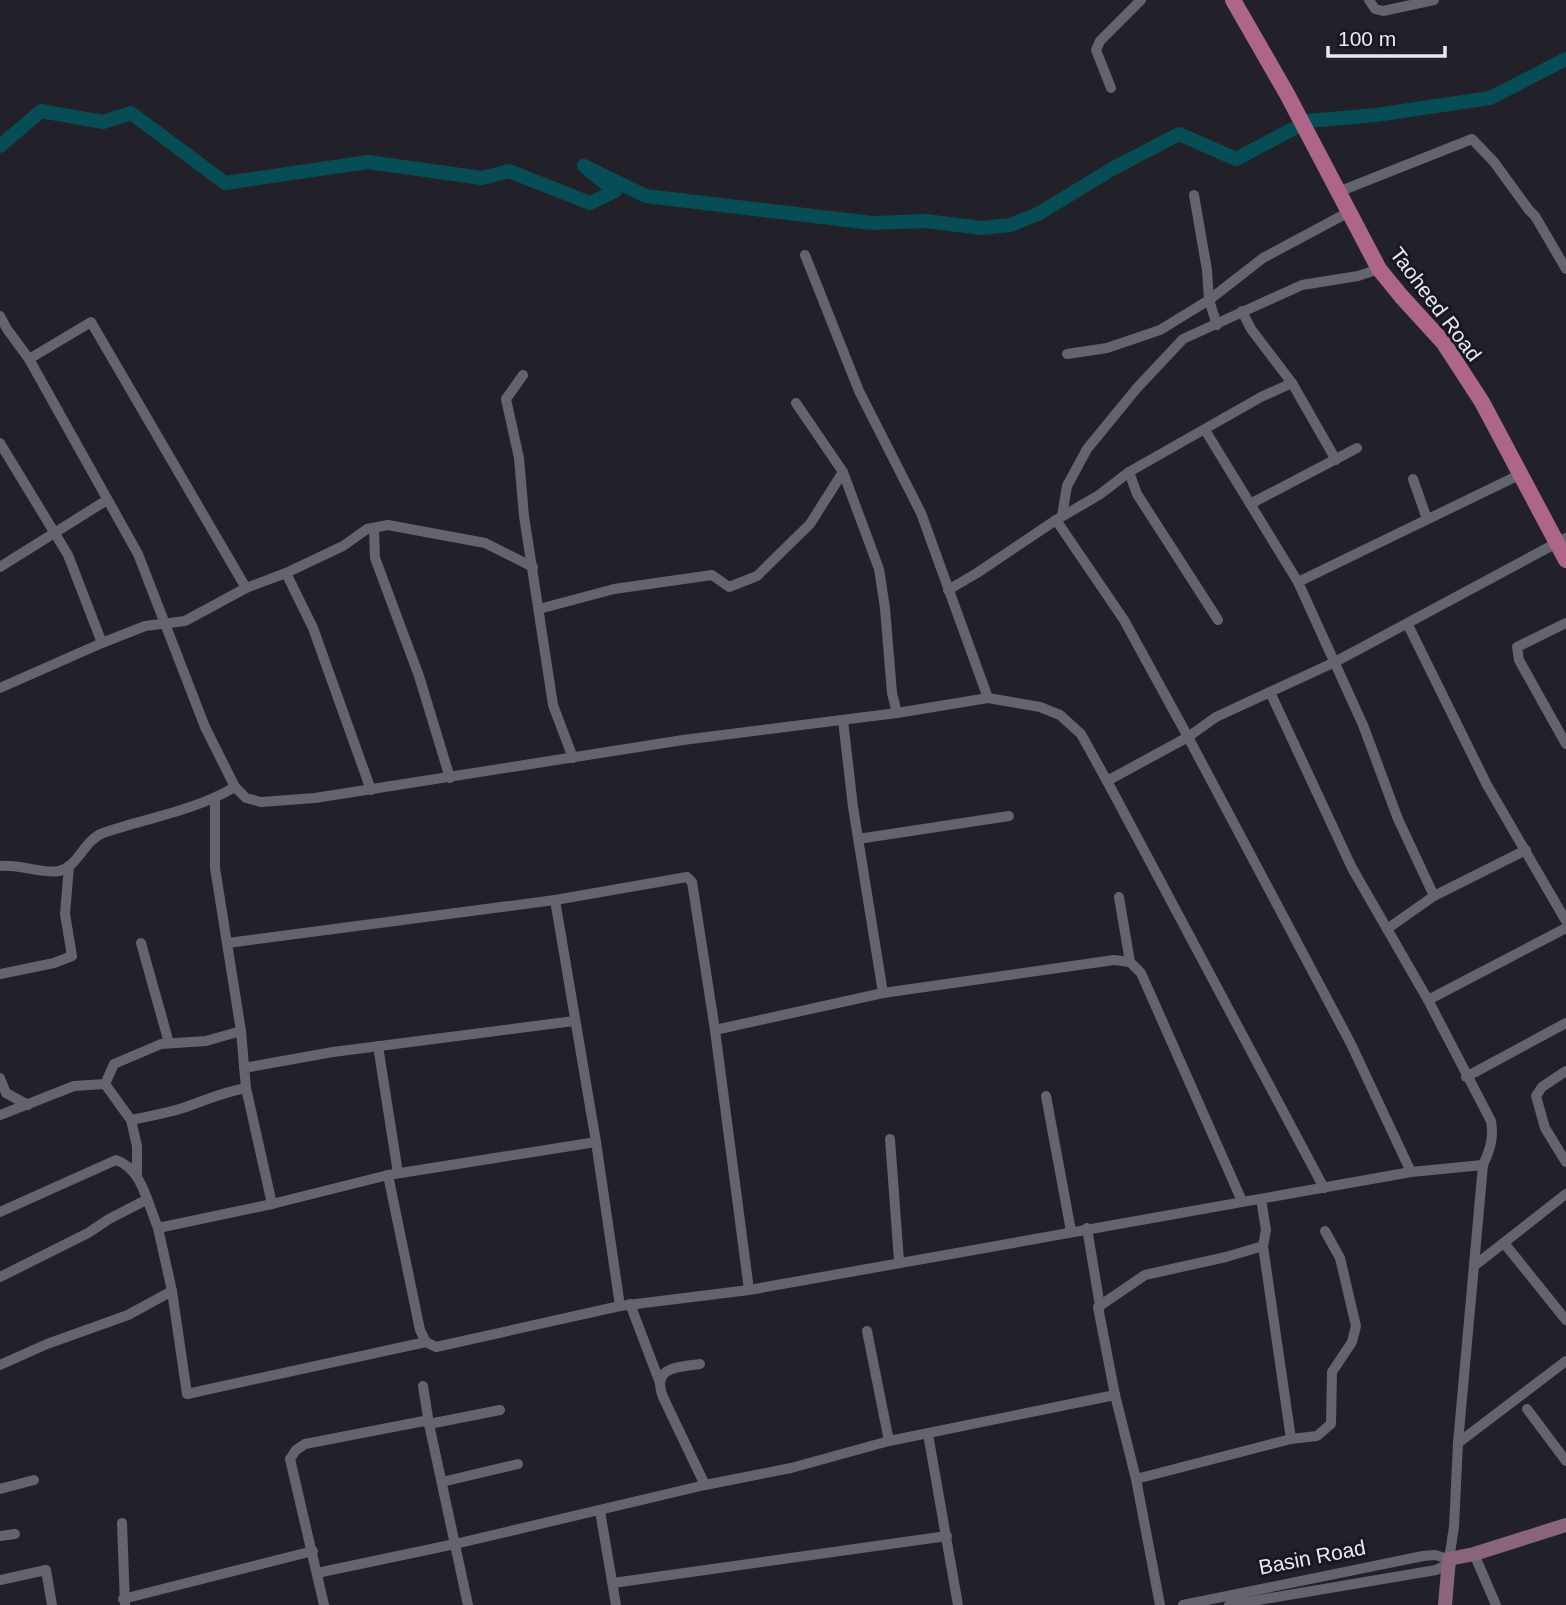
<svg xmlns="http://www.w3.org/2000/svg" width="1566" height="1605" viewBox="0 0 1566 1605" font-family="Helvetica,sans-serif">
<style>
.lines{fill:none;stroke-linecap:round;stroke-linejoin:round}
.river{stroke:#064d55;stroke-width:14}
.street{stroke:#64646e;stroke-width:10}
.secondary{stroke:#89657b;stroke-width:14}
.primary{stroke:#ad6687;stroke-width:16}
.labels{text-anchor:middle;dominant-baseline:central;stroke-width:6;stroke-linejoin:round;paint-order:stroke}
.street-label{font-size:21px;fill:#e9e9ef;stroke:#181820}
</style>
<rect width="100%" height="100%" fill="#22212a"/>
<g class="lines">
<polyline class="river" points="0,146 41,111 103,122 131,113 225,183 368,162 482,178 509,171 590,203 615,191 584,166 646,196 872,223 925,221 982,228 1010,225 1038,214 1112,169 1179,134 1236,159 1308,121 1376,115 1490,98 1566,59"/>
<g class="street">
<polyline points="1369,0 1375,9 1383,11 1434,0"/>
<polyline points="1111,88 1096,50 1100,41 1141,0"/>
<polyline points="1338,192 1472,139 1494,162 1529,210 1535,216 1566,269"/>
<polyline points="1194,195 1207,270 1209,300 1217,325"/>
<polyline points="805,255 859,391 921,513 988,698"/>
<polyline points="1242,311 1251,329 1292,383 1336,460"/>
<polyline points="0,316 7,329 29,359 91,322 246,588"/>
<polyline points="1067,354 1107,348 1160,330 1209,300 1263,258 1349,212"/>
<polyline points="29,359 138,554 205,727 235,787 246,798 261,802 315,798 683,740 897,713 988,698 1040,707 1060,715 1081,734 1107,781 1324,1188"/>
<polyline points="523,375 506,399 519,458 524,516 553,705 573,758"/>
<polyline points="796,403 843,472 879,569 885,608 892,693 897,713"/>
<polyline points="1205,430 1298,582 1363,725 1398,819 1434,896"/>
<polyline points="0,443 68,555 102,643"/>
<polyline points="1129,472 1137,494 1218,620"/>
<polyline points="1413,479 1427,519"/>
<polyline points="1250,504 1357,448"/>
<polyline points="1062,516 1067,486 1087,449 1137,388 1183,339 1302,285 1358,276 1379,269"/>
<polyline points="1056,520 1124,620 1188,737 1351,1044 1411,1172"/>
<polyline points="374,528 375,558 419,676 450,778"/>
<polyline points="0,567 107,500"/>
<polyline points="286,573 313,628 371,790"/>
<polyline points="1298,582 1519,475"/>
<polyline points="948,590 977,573 1056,520 1099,495 1129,472 1261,397 1292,383"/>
<polyline points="539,609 614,589 712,575 729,587 757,576 810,524 843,472"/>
<polyline points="1566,623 1517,647 1519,660 1566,744"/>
<polyline points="1408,625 1487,785 1566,921"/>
<polyline points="0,688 102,643 145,626 185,621 246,588 286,573 343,546 367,529 388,525 485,543 533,567"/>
<path d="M 1270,692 L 1352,868 L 1428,1000 L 1491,1121 C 1494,1138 1490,1150 1483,1165"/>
<polyline points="843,720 853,807 883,993"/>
<polyline points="1107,781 1188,737 1216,717 1335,662 1566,538"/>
<polyline points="215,799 215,868 241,1031 246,1088 272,1204"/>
<polyline points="858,839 1009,816"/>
<path d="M 0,866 C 20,864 43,874 59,871 C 78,867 84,840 103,833 C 147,818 194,811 235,787"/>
<polyline points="1119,897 1130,962"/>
<polyline points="555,900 596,1142 620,1306"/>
<polyline points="1387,929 1434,896 1526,850"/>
<polyline points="141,943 169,1043"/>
<polyline points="228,943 555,900 687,877 692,882 715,1030 749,1290"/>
<polyline points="0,974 54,963 72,956 65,914 69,866"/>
<polyline points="1428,1000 1566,928"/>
<polyline points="715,1030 883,993 1114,960 1130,962 1141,973 1242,1201"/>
<polyline points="378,1046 398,1173"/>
<polyline points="244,1068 333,1052 574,1021"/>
<polyline points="1566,1071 1542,1087 1536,1096 1545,1128 1566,1162"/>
<polyline points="1466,1077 1566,1023"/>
<polyline points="0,1078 6,1093 28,1105"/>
<polyline points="105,1084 114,1064 161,1044 206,1041 241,1031"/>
<polyline points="105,1084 131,1120 137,1146 137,1176"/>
<polyline points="1046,1096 1071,1231"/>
<polyline points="0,1115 74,1086 105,1084"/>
<path d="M 131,1120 C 149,1116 169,1113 186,1107 C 208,1099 224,1092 246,1088"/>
<polyline points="890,1139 899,1261"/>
<polyline points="388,1175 596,1142"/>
<polyline points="1261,1199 1266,1230 1263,1246 1291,1439"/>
<path d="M 0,1212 L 116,1160 C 142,1168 148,1205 158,1228 L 272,1204 L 388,1175 L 420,1330 L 426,1342 L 436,1347 L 620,1306 L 749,1290 L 1411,1172 L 1483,1165 L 1458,1443 L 1454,1527 L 1449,1559"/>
<polyline points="1087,1228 1100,1306"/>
<polyline points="1504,1243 1566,1320"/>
<polyline points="1474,1266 1566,1194"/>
<polyline points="0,1277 88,1233 109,1219 146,1200"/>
<polyline points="172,1291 187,1394 426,1342"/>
<polyline points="630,1304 660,1383"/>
<polyline points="867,1331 889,1441"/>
<path d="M 700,1364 C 679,1367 651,1366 663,1397 L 705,1485"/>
<polyline points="0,1365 47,1344 128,1315 172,1291 158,1228"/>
<polyline points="423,1386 429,1424 468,1605"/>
<polyline points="1527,1409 1566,1461"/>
<polyline points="928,1434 958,1605"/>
<polyline points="1458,1443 1566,1361"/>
<polyline points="1136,1479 1291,1439 1317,1436 1331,1424 1332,1372 1352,1342 1356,1326 1340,1258 1325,1231"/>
<polyline points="442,1482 518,1464"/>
<polyline points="0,1489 34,1480"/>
<polyline points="600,1511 616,1605"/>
<polyline points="122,1523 125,1604"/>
<polyline points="0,1536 15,1534"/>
<polyline points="1474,1554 1496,1605"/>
<polyline points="317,1573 455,1544 705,1485 791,1468 889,1441 1115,1395"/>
<polyline points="0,1580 46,1570 52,1605"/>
<polyline points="613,1583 947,1536"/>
<polyline points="123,1599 313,1551"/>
<polyline points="324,1605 290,1459 296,1450 305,1444 424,1421 429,1424 500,1410"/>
<polyline points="1160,1605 1136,1479 1115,1395 1098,1307 1145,1275 1226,1257 1263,1246"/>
<polyline points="1183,1605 1423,1556 1435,1555 1449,1559"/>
<polyline points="1229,1605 1436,1570 1444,1566 1449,1560"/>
</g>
<polyline class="secondary" points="1445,1605 1449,1559 1474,1554 1566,1525"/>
<polyline class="primary" points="1233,0 1287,94 1379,269 1401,296 1443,342 1482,402 1566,560"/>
</g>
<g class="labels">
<g class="street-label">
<text transform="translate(1436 304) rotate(53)">Taoheed Road</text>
<text transform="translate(1312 1557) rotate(-11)">Basin Road</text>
</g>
</g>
<path d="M1328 46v10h117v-10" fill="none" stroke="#e9e9ef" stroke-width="3.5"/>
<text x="1338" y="46" font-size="21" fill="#e9e9ef" stroke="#181820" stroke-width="5" paint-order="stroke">100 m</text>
</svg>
